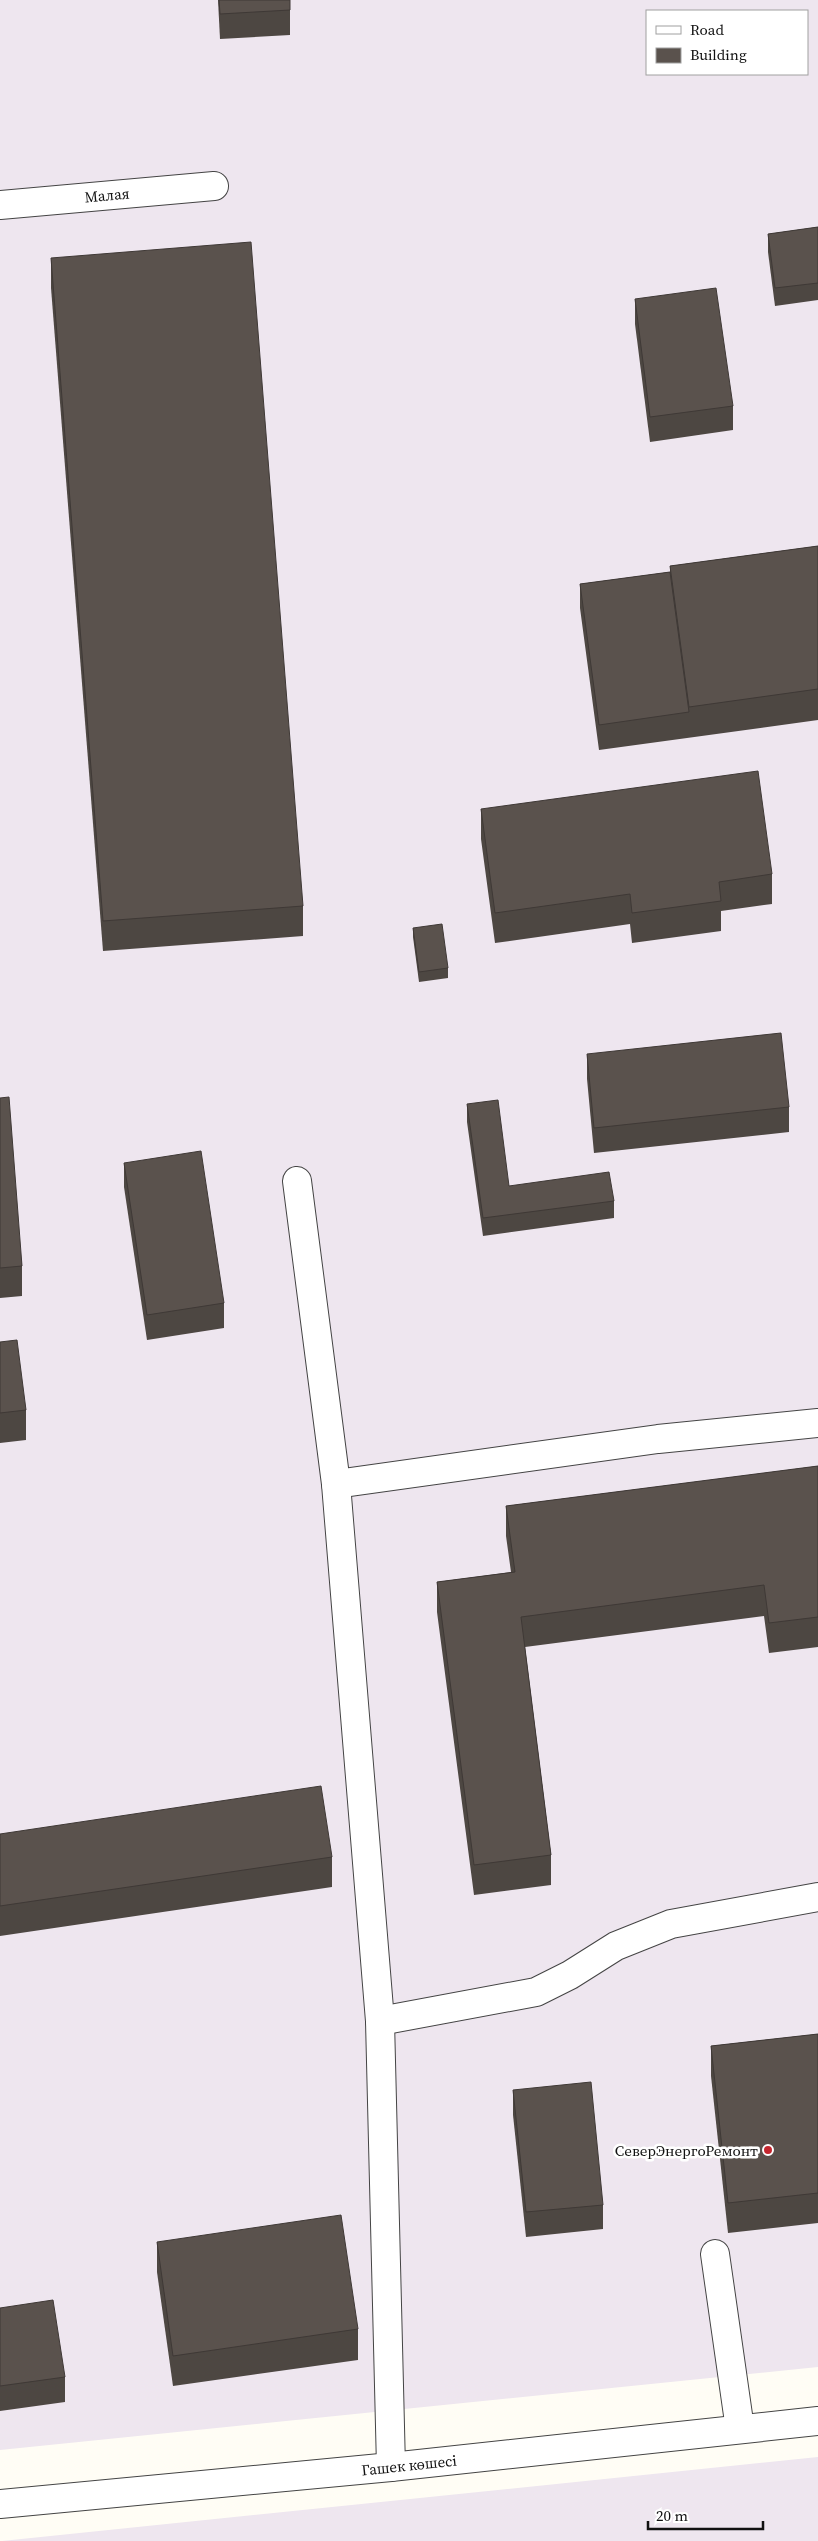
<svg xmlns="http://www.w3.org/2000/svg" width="818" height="2541" viewBox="0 0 818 2541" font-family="'Source Serif 4',serif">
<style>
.industrial{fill:#eee6ef;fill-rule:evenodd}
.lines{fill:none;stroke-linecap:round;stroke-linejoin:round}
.minor-casing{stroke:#444;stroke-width:30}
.minor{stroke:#fff;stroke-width:28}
.wall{fill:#4d4742}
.building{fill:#5a524d;stroke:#3f3936}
.poi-dot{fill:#c4262e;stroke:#fff;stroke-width:2}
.labels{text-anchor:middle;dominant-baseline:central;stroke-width:5;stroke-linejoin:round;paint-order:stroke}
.street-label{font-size:15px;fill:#111;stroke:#fff}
.poi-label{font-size:15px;fill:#111;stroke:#fff;text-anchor:end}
</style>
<rect width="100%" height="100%" fill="#fffdf5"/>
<g class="industrial">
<path d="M 0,0 L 818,0 L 818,2367 L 0,2450 ZM 647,11 L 807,11 L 807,74 L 647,74 Z"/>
<polygon points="818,2457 818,2541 2,2541"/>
</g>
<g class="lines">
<defs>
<g id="minor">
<polyline points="0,205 214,186"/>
<polyline points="297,1181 336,1484 380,2021 391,2467"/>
<polyline points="336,1484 658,1439 818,1423"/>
<polyline points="380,2021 536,1992 570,1975 616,1946 671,1924 818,1897"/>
<polyline points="715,2254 740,2429"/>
<polyline points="0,2504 391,2467 818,2421"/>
</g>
</defs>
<use href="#minor" class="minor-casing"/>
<use href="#minor" class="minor"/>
</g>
<g class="wall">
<polygon points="218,0 290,0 290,35 220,39"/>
<polygon points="818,227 818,300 775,306 768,252 768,234"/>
<polygon points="51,258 303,906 303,936 103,951 51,288"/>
<polygon points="635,299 733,406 733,430 650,442 635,324"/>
<polygon points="818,546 818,720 599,750 580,608 580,584 670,572 670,566"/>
<polygon points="481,809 772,874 772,904 721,911 721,931 632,943 630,924 495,943 481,839"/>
<polygon points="413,928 448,968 448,978 419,982 413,937"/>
<polygon points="587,1054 789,1107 789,1132 594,1153 587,1079"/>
<polygon points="0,1098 22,1266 22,1296 0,1298"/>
<polygon points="467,1104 509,1186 614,1201 614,1218 483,1236 467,1122"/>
<polygon points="124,1163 224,1303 224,1328 147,1340 124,1187"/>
<polygon points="0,1342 26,1410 26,1440 0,1443"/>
<polygon points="818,1466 818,1647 769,1653 764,1616 525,1647 551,1855 551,1885 474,1895 437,1612 437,1582 511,1572 506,1536 506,1506"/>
<polygon points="0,1834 332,1857 332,1887 0,1936"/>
<polygon points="818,2034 818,2223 728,2233 711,2076 711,2046"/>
<polygon points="513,2090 603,2205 603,2229 526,2237 513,2115"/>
<polygon points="157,2242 358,2329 358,2360 173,2386 157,2272"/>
<polygon points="0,2308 65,2377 65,2402 0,2411"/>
</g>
<g class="building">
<polygon points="219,0 290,0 290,10 220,14"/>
<polygon points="818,227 818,283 775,288 768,234"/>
<polygon points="251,242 303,906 103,921 51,258"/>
<polygon points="716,288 733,406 650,417 635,299"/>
<polygon points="818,546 818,689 689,707 670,566"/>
<polygon points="670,572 689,712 599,725 580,584"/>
<polygon points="758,771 772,874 719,882 721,901 632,913 630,894 495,913 481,809"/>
<polygon points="442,924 448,968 419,972 413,928"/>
<polygon points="781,1033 789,1107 594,1128 587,1054"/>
<polygon points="9,1097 22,1266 0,1268 0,1098"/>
<polygon points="498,1100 509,1186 609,1172 614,1201 483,1218 467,1104"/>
<polygon points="201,1151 224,1303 147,1315 124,1163"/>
<polygon points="17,1340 26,1410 0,1413 0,1342"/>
<polygon points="818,1466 818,1617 769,1623 764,1585 521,1617 551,1855 474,1865 437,1582 515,1572 506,1506"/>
<polygon points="321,1786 332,1857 0,1906 0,1834"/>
<polygon points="818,2034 818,2193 728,2203 711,2046"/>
<polygon points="591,2082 603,2205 526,2212 513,2090"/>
<polygon points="341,2215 358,2329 173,2356 157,2242"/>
<polygon points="53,2300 65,2377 0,2386 0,2308"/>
</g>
<circle class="poi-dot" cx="768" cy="2150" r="5"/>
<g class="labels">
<g class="street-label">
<text transform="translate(107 195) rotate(-5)">Малая</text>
<text transform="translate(409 2465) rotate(-6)">Гашек көшесі</text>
</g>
<g class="poi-label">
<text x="758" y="2150">СеверЭнергоРемонт</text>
</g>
</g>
<rect x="646" y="10" width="162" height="65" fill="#ffffff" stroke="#a0a0a0"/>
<rect x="656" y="26" width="25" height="8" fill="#ffffff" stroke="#a0a0a0"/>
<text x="690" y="35" font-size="15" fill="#111111">Road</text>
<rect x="656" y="48" width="25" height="15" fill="#5a524d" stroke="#a0a0a0"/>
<text x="690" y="60" font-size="15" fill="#111111">Building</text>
<path d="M648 2521v8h115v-8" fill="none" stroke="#111111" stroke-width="2.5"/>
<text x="656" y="2521" font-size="15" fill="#111111" stroke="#ffffff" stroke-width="4" paint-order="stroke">20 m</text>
</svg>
